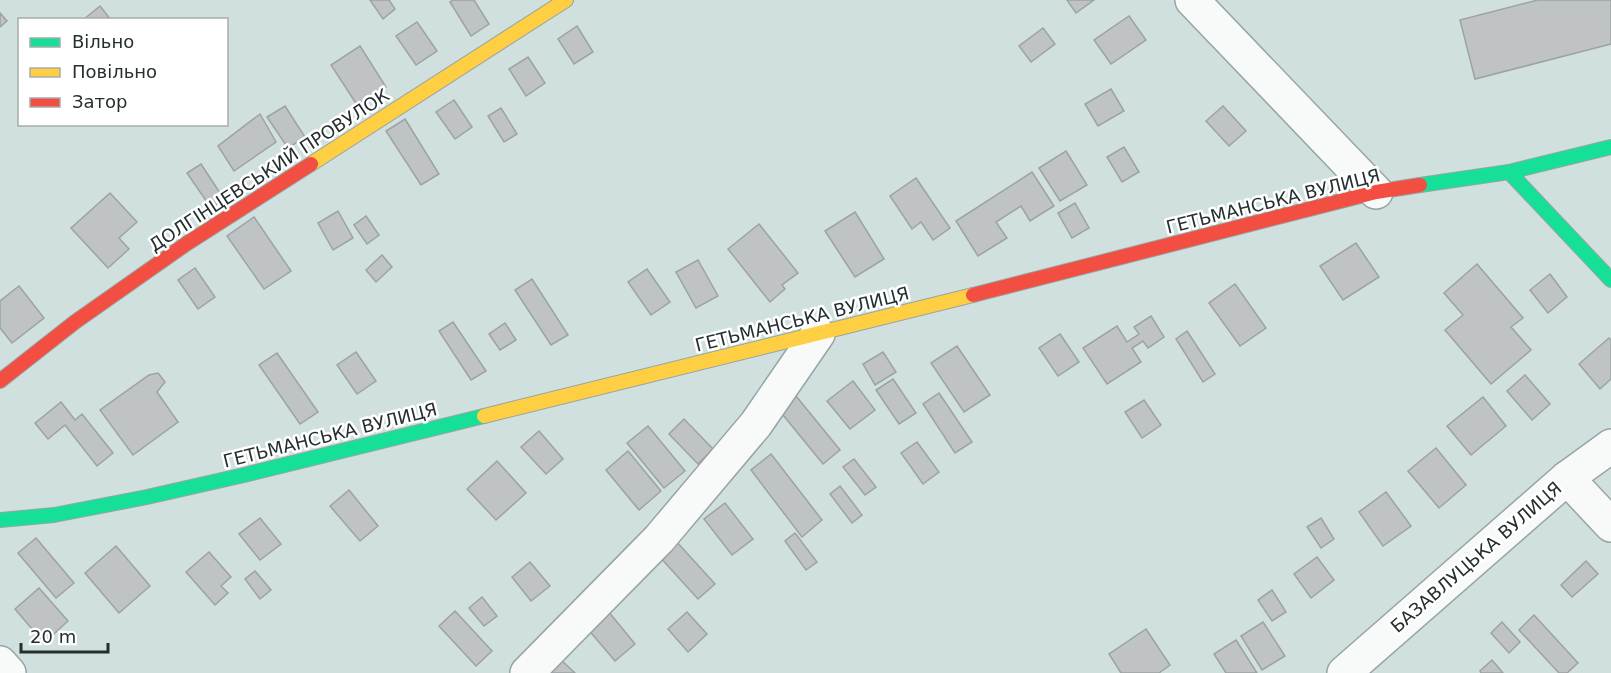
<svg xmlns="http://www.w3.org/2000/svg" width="1611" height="673" viewBox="0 0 1611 673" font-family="'DejaVu Sans',sans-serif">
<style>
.building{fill:#bfc3c5;stroke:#9da2a4;stroke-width:1.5}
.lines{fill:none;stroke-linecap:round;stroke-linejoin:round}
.street-casing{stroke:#97a4a3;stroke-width:36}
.fast-casing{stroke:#97a4a3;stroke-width:16}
.slow-casing{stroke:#97a4a3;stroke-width:16}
.jam-casing{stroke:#97a4a3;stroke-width:16}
.street{stroke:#f8fafa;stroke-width:33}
.fast{stroke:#16e098;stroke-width:14}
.slow{stroke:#ffcf43;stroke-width:14}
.jam{stroke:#f24e42;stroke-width:14}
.labels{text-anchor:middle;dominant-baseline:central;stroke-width:5;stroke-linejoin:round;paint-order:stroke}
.street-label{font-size:18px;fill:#252f2f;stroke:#fff}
</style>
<rect width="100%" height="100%" fill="#d0e0df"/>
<g class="building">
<polygon points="370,0 389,0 395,9 383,19"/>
<polygon points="453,0 474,0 489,24 471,36 450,2"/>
<polygon points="1067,0 1094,0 1076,13"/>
<polygon points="1538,0 1611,0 1611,44 1475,79 1460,20"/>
<polygon points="100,6 111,20 83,20"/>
<polygon points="0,13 7,21 0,27"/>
<polygon points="1129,16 1146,40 1111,64 1094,40"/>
<polygon points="417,22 437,51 416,65 396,36"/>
<polygon points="577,26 593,52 574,64 558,39"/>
<polygon points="1043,28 1055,44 1031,62 1019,46"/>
<polygon points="360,46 386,87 357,105 331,65"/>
<polygon points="528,57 545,83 526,96 509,69"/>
<polygon points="1111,89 1124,111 1098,126 1085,104"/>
<polygon points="454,100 472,127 455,139 436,112"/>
<polygon points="285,106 305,137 288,148 267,117"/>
<polygon points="1223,106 1246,131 1229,146 1206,121"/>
<polygon points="501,108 517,134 504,142 488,116"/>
<polygon points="260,114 276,142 234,171 218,146"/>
<polygon points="405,119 439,174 421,185 386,131"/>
<polygon points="1124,147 1139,172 1122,182 1107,157"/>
<polygon points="1066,151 1087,185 1060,201 1039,168"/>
<polygon points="201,164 224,199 211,208 187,173"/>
<polygon points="1032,172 1054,206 1030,221 1021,206 996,222 1007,238 978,256 956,221"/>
<polygon points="916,178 950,228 933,240 921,222 912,229 890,196"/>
<polygon points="110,193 137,222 119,238 129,249 108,268 71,228"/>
<polygon points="1075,203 1089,228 1072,238 1058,213"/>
<polygon points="338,211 353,238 333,250 318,223"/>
<polygon points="855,212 884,259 855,277 825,231"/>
<polygon points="366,216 379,235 367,244 354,225"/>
<polygon points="254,217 291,271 264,289 227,236"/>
<polygon points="759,224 798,273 782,285 785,289 770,302 728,249"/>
<polygon points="1356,243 1379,277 1343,300 1320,266"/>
<polygon points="382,255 392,267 376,282 366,270"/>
<polygon points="698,260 718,296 696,308 676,272"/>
<polygon points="1477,264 1523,318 1511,327 1531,350 1491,384 1445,330 1463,315 1444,293"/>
<polygon points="195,268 215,297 198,309 178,280"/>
<polygon points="647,269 670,302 651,315 628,282"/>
<polygon points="1550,274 1567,297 1548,313 1530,290"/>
<polygon points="532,279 568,335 551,345 515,290"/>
<polygon points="1235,284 1266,328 1240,346 1209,303"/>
<polygon points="19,286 44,318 12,343 0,328 0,301"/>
<polygon points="1151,316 1164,337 1148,348 1143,341 1132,348 1141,362 1107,384 1083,348 1117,326 1127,342 1139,334 1134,327"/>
<polygon points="453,322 486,371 471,380 439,331"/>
<polygon points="505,323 516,340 500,350 489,334"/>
<polygon points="1187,331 1215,374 1203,382 1176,339"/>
<polygon points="1060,334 1079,362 1058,376 1039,348"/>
<polygon points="1609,338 1611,340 1611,379 1600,389 1579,364"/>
<polygon points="957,346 990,395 964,412 931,363"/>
<polygon points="356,352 376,381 357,394 337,365"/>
<polygon points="883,352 896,372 875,385 863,364"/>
<polygon points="277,353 318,412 300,424 259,365"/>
<polygon points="158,373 165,382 157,392 178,422 133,455 100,410 149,375"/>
<polygon points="1525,375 1550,404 1532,420 1507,391"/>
<polygon points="893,379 916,413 899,424 876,390"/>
<polygon points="853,381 875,410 850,429 827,401"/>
<polygon points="939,393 972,442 955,453 923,404"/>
<polygon points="796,396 840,450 823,464 779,410"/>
<polygon points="1483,397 1506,426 1471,455 1447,426"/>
<polygon points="1144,400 1161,425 1142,438 1125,412"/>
<polygon points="61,402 75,420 82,414 113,453 97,466 65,425 48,439 35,423"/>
<polygon points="684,419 713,449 698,464 669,434"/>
<polygon points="648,426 685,471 664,488 627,443"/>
<polygon points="539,431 563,459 546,474 521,447"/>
<polygon points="917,442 939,472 923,484 901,453"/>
<polygon points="1436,448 1466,485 1439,508 1408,471"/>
<polygon points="628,451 661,491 639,510 606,470"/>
<polygon points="771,454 822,520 802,537 751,470"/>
<polygon points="854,459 876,487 865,495 843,467"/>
<polygon points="497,461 526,493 496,520 467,489"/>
<polygon points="840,486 862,515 852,523 830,494"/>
<polygon points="349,490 378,526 360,541 330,506"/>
<polygon points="1386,492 1411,526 1383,546 1359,512"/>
<polygon points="725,503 753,539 732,555 704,519"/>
<polygon points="260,518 281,544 260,560 239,534"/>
<polygon points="1321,518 1334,539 1321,548 1307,527"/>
<polygon points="795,533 817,562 806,570 785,541"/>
<polygon points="36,538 74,583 56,598 18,553"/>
<polygon points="675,540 715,584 698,599 658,555"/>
<polygon points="116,546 150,586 119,613 85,573"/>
<polygon points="209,552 231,577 221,586 228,593 215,605 186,572"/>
<polygon points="1317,557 1334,580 1311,598 1294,574"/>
<polygon points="1586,561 1598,574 1572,597 1561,585"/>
<polygon points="530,562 550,586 531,601 512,577"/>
<polygon points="255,571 271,590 260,599 245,579"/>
<polygon points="39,588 68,621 44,643 15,609"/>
<polygon points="1272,590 1286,612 1272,621 1258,600"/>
<polygon points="482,597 497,616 484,626 469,608"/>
<polygon points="455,611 492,651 476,666 439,626"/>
<polygon points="608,611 635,644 615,661 587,628"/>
<polygon points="687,612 707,634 688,652 668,629"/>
<polygon points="1534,615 1578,663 1567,673 1559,673 1519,630"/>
<polygon points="1263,622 1285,656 1262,670 1241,636"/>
<polygon points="1502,622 1520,642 1509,653 1491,633"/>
<polygon points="1146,629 1170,665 1159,673 1121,673 1109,654"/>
<polygon points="1236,640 1257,673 1226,673 1214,654"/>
<polygon points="559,658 575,673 547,673"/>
<polygon points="1492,660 1503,673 1481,673 1480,671"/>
</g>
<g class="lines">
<defs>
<g id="street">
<polyline points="1192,0 1376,192"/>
<polyline points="1567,478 1611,525"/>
<polyline points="0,663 9,673"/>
<polyline points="527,673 659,539 756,424 818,334"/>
<polyline points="1344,673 1567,478 1611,446"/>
</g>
<g id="fast">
<polyline points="1509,172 1611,280"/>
<polyline points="1420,185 1509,172 1611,147"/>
<polyline points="0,520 54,515 147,497 244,475 484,416"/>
</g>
<g id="slow">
<polyline points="311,164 566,0"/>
<polyline points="484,416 973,295"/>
</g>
<g id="jam">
<polyline points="973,295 1376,192 1420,185"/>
<polyline points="0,381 75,322 186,244 311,164"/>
</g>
</defs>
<use href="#street" class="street-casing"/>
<use href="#fast" class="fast-casing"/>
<use href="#slow" class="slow-casing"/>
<use href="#jam" class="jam-casing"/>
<use href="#street" class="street"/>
<use href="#fast" class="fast"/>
<use href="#slow" class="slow"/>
<use href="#jam" class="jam"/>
</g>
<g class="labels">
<g class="street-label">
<text transform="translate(269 170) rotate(-33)">ДОЛГІНЦЕВСЬКИЙ ПРОВУЛОК</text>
<text transform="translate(1273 201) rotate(-14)">ГЕТЬМАНСЬКА ВУЛИЦЯ</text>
<text transform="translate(802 319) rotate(-14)">ГЕТЬМАНСЬКА ВУЛИЦЯ</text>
<text transform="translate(330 435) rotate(-14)">ГЕТЬМАНСЬКА ВУЛИЦЯ</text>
<text transform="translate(1476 557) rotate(-41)">БАЗАВЛУЦЬКА ВУЛИЦЯ</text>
</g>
</g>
<rect x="18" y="18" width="210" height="108" fill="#ffffff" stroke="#a8acac" stroke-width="1.5"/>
<rect x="30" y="38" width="30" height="9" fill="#16e098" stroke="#a8acac" stroke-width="1.5"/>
<text x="72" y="48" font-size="18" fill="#252f2f">Вільно</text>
<rect x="30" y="68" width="30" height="9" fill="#ffcf43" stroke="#a8acac" stroke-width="1.5"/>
<text x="72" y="78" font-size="18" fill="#252f2f">Повільно</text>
<rect x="30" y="98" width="30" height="9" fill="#f24e42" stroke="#a8acac" stroke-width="1.5"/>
<text x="72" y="108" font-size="18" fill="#252f2f">Затор</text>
<path d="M21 643v9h87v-9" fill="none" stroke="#252f2f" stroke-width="3"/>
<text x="30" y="643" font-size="18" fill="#252f2f" stroke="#ffffff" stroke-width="4.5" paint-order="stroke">20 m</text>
</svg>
